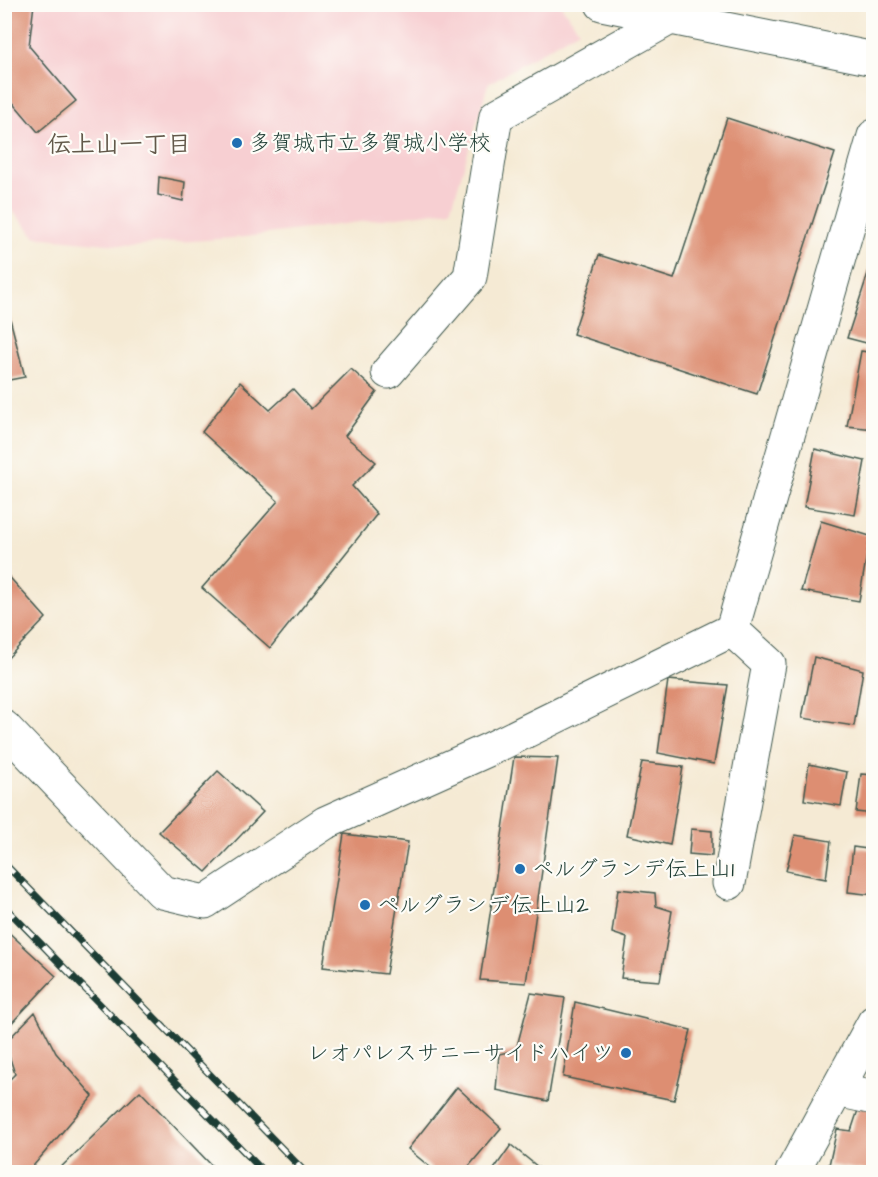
<svg xmlns="http://www.w3.org/2000/svg" width="878" height="1177" viewBox="0 0 878 1177" font-family="'Architects Daughter','Klee One',sans-serif">
<style>
.built{fill:#f7cfd2}
.building{fill:#dd8e72}
.lines{fill:none;stroke-linecap:round;stroke-linejoin:round}
.minor-casing{stroke:#3f574c;stroke-width:35}
.minor{stroke:#fff;stroke-width:33}
.rail-casing{stroke:#1f3d34;stroke-width:7}
.rail{stroke:#fdfcf7;stroke-width:4.5;stroke-dasharray:14;stroke-linecap:butt}
.poi-dot{fill:#1f6fb2;stroke:#fdfcf7;stroke-width:2}
.labels{text-anchor:middle;dominant-baseline:central;stroke-width:4.5;stroke-linejoin:round;paint-order:stroke}
.poi-label{font-size:22px;fill:#1f3d34;stroke:#fdfcf7;text-anchor:start}
.neighbourhood-label{font-size:24px;font-weight:bold;fill:#62594a;stroke:#fdfcf7}
</style>
<rect width="100%" height="100%" fill="#fdfcf7"/>
<filter id="ink" filterUnits="userSpaceOnUse"><feTurbulence type="fractalNoise" baseFrequency=".0167" numOctaves="2"/><feDisplacementMap in="SourceGraphic" scale="12" xChannelSelector="R" yChannelSelector="G"/><feConvolveMatrix kernelMatrix="1 2 1 2 8 2 1 2 1" color-interpolation-filters="sRGB"/></filter>
<filter id="wash" filterUnits="userSpaceOnUse"><feTurbulence type="fractalNoise" baseFrequency=".008" numOctaves="4" result="noise"/><feDisplacementMap in="SourceGraphic" scale="24" xChannelSelector="R" yChannelSelector="G"/><feGaussianBlur stdDeviation="1.35" result="paint"/><feColorMatrix in="noise" values="0 0 0 0 0 0 0 0 0 0 0 0 0 0 0 0 0 1.4 0 .05"/><feComposite in="paint" operator="in"/></filter>
<g filter="url(#wash)">
<rect width="100%" height="100%" fill="#f5ead4"/>
<polygon class="built" points="560,4 579,30 488,84 451,210 245,237 128,246 36,237 5,203 5,5"/>
<g id="blocks">
<g class="building">
<polygon points="4,4 34,4 29,46 76,101 38,132 4,92"/>
<polygon points="727,118 835,153 757,394 573,334 599,255 674,279"/>
<polygon points="159,177 185,182 183,201 158,195"/>
<polygon points="873,258 874,258 874,345 847,338"/>
<polygon points="9,315 25,377 4,381 4,316"/>
<polygon points="861,351 874,353 874,429 847,426"/>
<polygon points="351,369 377,392 345,436 376,462 352,486 377,514 270,648 202,588 278,501 202,432 240,382 270,410 293,389 311,409"/>
<polygon points="815,449 865,461 855,515 804,507"/>
<polygon points="821,521 870,536 859,601 801,591"/>
<polygon points="4,571 46,618 4,662"/>
<polygon points="814,657 863,670 854,726 802,718"/>
<polygon points="668,680 728,685 714,764 658,753"/>
<polygon points="514,757 558,758 526,983 480,980"/>
<polygon points="642,762 683,767 670,845 627,835"/>
<polygon points="809,764 847,772 841,806 804,800"/>
<polygon points="218,771 263,812 206,872 159,832"/>
<polygon points="861,774 874,775 874,814 856,812"/>
<polygon points="691,829 712,831 712,856 689,854"/>
<polygon points="344,834 408,842 386,974 323,967"/>
<polygon points="795,835 831,841 826,879 786,871"/>
<polygon points="853,847 874,850 874,895 848,892"/>
<polygon points="618,889 655,893 656,906 672,911 660,981 621,978 627,938 612,933"/>
<polygon points="4,928 56,976 4,1031"/>
<polygon points="531,993 565,998 548,1101 496,1090 499,1054 516,1050"/>
<polygon points="575,1002 691,1030 674,1100 563,1077"/>
<polygon points="35,1012 56,1053 93,1096 28,1172 4,1172 4,1085 15,1074 5,1043"/>
<polygon points="457,1087 501,1128 464,1172 436,1172 408,1149"/>
<polygon points="140,1091 218,1172 56,1172"/>
<polygon points="859,1107 874,1109 874,1172 829,1165 837,1129 851,1131"/>
<polygon points="511,1145 544,1172 492,1172"/>
</g>
</g>
</g>
<g filter="url(#ink)">
<use href="#blocks" fill-opacity="0" stroke="#3f574c" stroke-width="1.5"/>
<g class="lines">
<defs>
<g id="minor">
<polyline points="602,4 874,59"/>
<polyline points="388,372 470,277 496,116 670,18"/>
<polyline points="4,727 162,892 205,902 325,823 490,749 732,630 874,136"/>
<polyline points="729,883 769,664 732,630"/>
<polyline points="837,1090 874,1098"/>
<polyline points="792,1172 874,1022"/>
</g>
</defs>
<use href="#minor" class="minor-casing"/>
<use href="#minor" class="minor"/>
<defs>
<g id="rail">
<polyline points="4,863 305,1172"/>
<polyline points="4,906 264,1172"/>
</g>
</defs>
<use href="#rail" class="rail-casing"/>
<use href="#rail" class="rail"/>
</g>
</g>
<g class="poi-dot">
<circle cx="237" cy="143" r="6"/>
<circle cx="520" cy="869" r="6"/>
<circle cx="365" cy="905" r="6"/>
<circle cx="626" cy="1053" r="6"/>
</g>
<g class="labels">
<g class="poi-label">
<text x="249" y="143">多賀城市立多賀城小学校</text>
<text x="532" y="869">ペルグランデ伝上山1</text>
<text x="377" y="905">ペルグランデ伝上山2</text>
<text x="614" y="1053" text-anchor="end">レオパレスサニーサイドハイツ</text>
</g>
<g class="neighbourhood-label">
<text x="119" y="145">伝上山一丁目</text>
</g>
</g>
<rect width="878" height="1177" fill="none" stroke="#fdfcf7" stroke-width="24"/>
</svg>
